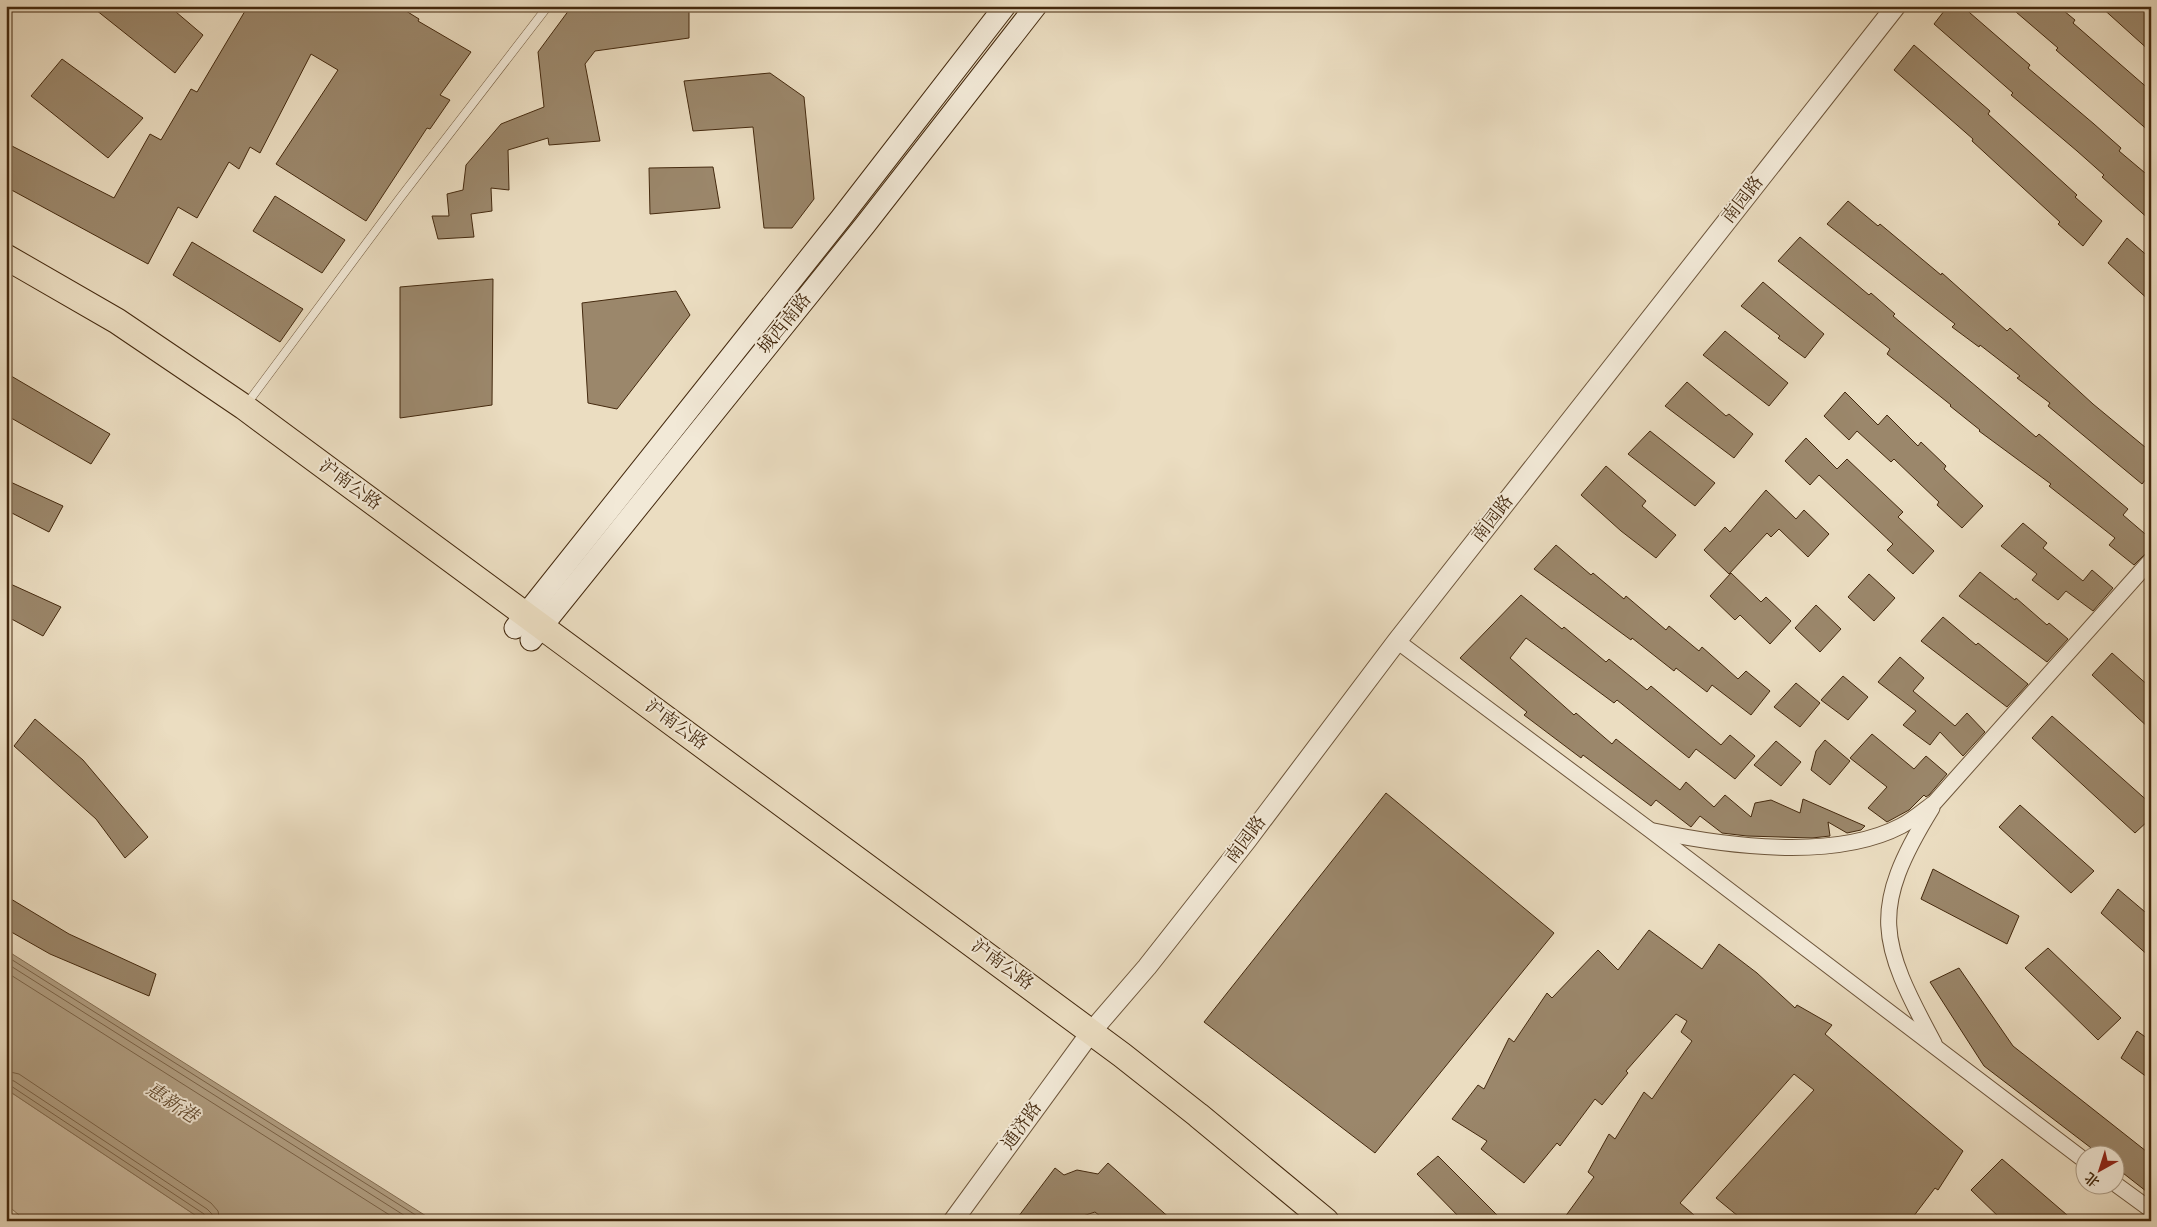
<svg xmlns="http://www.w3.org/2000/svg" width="2157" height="1227" viewBox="0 0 2157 1227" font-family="'Old Standard TT','Noto Serif SC',serif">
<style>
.green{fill:#cfbea3;stroke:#8a7458}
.water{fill:#b2a084;stroke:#867055}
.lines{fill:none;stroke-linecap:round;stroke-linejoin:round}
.shore{stroke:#7b6449;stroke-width:1}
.building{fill:#9b876b;stroke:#44290e}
.service-casing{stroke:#6e563b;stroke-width:9}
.minor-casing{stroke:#6e563b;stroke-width:17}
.tertiary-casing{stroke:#6e563b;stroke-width:21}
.secondary-casing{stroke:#44290e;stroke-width:23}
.primary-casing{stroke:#44290e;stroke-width:27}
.service{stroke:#f2e9d7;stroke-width:8}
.minor{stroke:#f2e9d7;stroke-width:15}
.tertiary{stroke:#f2e9d7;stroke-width:19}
.secondary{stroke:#f2e9d7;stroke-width:21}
.primary{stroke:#ebddc1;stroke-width:25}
.labels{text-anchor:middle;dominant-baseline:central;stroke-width:4;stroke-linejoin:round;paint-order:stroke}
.street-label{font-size:18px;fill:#44290e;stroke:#f2e9d7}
.water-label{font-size:19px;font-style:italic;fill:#654d31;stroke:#f2e9d7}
</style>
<rect width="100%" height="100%" fill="#ebddc1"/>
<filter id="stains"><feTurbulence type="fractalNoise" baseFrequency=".004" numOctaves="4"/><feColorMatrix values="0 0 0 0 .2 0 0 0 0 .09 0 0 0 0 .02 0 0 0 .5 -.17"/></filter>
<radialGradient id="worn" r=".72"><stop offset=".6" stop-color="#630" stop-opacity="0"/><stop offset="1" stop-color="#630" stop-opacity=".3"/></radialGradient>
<polygon class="green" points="6,1089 204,1221 26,1221 6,1204"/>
<polygon class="water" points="6,950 434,1221 204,1221 6,1089"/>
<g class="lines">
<g class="shore">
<polyline points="6,956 425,1221"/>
<polyline points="6,963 413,1221"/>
<polyline points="6,972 399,1221"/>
<polyline points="6,1071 19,1074 211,1203 218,1211 220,1221"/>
<polyline points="6,1079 14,1081 207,1209 212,1214 213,1221"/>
<polyline points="6,1085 11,1086 204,1214 206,1221"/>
</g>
</g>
<g class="building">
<polygon points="91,6 169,6 203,35 175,73"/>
<polygon points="248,6 398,6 419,19 418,21 471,52 440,95 450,100 430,129 427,128 366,221 276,164 338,70 311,54 260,153 250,147 239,169 229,162 197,218 178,207 148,264 6,187 6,143 114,198 150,134 161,140 191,89 197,92"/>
<polygon points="572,6 689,6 689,38 595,51 585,64 600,141 549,145 548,138 508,150 509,190 491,188 492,211 471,214 474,237 438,239 432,216 449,216 447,194 463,190 466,165 501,124 544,107 538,52"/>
<polygon points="1948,6 1962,6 2030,65 2028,68 2094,124 2121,148 2119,151 2151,178 2151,221 2102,177 2104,175 2077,151 2011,95 2013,93 1934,24"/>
<polygon points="2009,6 2058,6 2075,20 2073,23 2151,91 2151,133 2056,50 2058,48"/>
<polygon points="2100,6 2146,6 2151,11 2151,52"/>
<polygon points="1914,45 1990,111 1988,114 2077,195 2075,197 2102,221 2083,246 2058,224 2060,222 1972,141 1973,139 1894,70"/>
<polygon points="62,59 143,118 108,158 31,96"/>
<polygon points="770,73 804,97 814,199 792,228 764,228 753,127 693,131 684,81"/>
<polygon points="713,167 720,208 650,214 649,168"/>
<polygon points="275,196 345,240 322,273 253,231"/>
<polygon points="1848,201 1878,226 1880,224 1941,275 1942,273 2007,331 2010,328 2093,404 2151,452 2151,473 2142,484 2048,406 2050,403 2017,378 2020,376 1980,345 1979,347 1952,327 1955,324 1827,224"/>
<polygon points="1800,237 1869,295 1871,293 1895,314 1893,316 2036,437 2039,434 2128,509 2123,515 2151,539 2151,547 2147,552 2134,565 2109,545 2115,538 2049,486 2051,484 1979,431 1980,430 1950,406 1951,405 1887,354 1890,349 1778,261"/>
<polygon points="2127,238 2151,259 2151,302 2108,263"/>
<polygon points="192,242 303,309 280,342 173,275"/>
<polygon points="493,279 492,405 400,418 400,287"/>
<polygon points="1763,282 1824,334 1805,358 1778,338 1780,336 1741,306"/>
<polygon points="676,291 690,315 617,409 588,403 582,303"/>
<polygon points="1725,331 1788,383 1769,406 1703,355"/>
<polygon points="6,373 110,434 91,464 6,415"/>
<polygon points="1687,382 1726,416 1729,414 1753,434 1734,458 1665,406"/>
<polygon points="1845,392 1878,425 1887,415 1918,446 1921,442 1946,466 1944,469 1983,506 1962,528 1937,505 1939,502 1894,459 1891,462 1857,431 1849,440 1824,416"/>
<polygon points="1650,431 1715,483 1695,506 1628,454"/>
<polygon points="1806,438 1837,469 1847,459 1903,512 1898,517 1934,551 1913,574 1887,550 1893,544 1819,475 1810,485 1785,461"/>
<polygon points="1606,466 1646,501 1642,506 1676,535 1656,558 1621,531 1581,495"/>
<polygon points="6,480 63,506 49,532 6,510"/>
<polygon points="1766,490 1796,519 1804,510 1829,534 1808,557 1779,529 1771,537 1767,533 1729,574 1704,550 1725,527 1730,532"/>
<polygon points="2023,523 2047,543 2043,548 2083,581 2092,570 2113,588 2093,611 2066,591 2058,600 2032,580 2037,574 2001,546"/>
<polygon points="1556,545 1591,575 1593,573 1624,599 1626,596 1666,630 1669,626 1699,651 1702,647 1738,679 1746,671 1770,691 1751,715 1712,685 1707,692 1676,668 1674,671 1632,638 1631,640 1534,569"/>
<polygon points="1980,572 2015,600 2016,598 2047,625 2049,623 2068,639 2047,662 1959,596"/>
<polygon points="1731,573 1761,602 1766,597 1791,621 1770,644 1740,615 1735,620 1710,596"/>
<polygon points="1869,574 1895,598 1874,621 1848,597"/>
<polygon points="6,582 61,607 43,636 6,616"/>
<polygon points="1521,595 1562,629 1564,627 1606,662 1609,659 1647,690 1651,686 1721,745 1730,735 1755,756 1735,779 1696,749 1689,758 1617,700 1614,703 1526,638 1510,658 1574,715 1576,713 1612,744 1616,739 1680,790 1686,782 1714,807 1725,795 1751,817 1755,803 1771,800 1800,813 1803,799 1865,826 1861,830 1847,833 1828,822 1830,836 1812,838 1747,836 1722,833 1700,816 1691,827 1656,800 1651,806 1583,755 1581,758 1524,715 1527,712 1460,658"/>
<polygon points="1816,605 1841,629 1820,652 1795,628"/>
<polygon points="1943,617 1976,645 1978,643 2028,684 2007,707 1921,641"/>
<polygon points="2112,653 2151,688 2151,730 2092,675"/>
<polygon points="1900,657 1924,678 1913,691 1955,726 1967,713 1985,732 1963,756 1940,732 1930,745 1903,725 1916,711 1878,682"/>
<polygon points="1843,676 1868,697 1848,720 1821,700"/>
<polygon points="1796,683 1820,703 1800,727 1774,707"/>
<polygon points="2052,716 2151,804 2151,818 2135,833 2032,738"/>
<polygon points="35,719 83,760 148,837 125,858 96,819 14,746"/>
<polygon points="1872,734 1914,769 1926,756 1947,774 1929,795 1926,797 1924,795 1909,810 1887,822 1868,808 1887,787 1850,758"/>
<polygon points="1825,740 1850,761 1830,785 1811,770 1816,751"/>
<polygon points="1776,741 1801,762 1781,786 1754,765"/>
<polygon points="1386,793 1554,933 1375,1153 1204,1022"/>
<polygon points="2020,805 2094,871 2071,893 1999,827"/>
<polygon points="1933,869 2019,916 2007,944 1921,899"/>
<polygon points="2118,889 2151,917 2151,958 2101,913"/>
<polygon points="6,896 69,934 156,974 149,996 50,954 6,929"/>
<polygon points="1649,930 1702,969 1719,944 1757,973 1795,1008 1797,1005 1832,1025 1825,1034 1963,1151 1938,1190 1935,1188 1910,1221 1744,1221 1716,1198 1814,1090 1794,1074 1680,1203 1701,1221 1562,1221 1594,1177 1588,1172 1609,1134 1615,1139 1644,1092 1652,1099 1692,1041 1681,1032 1687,1021 1676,1014 1626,1071 1628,1073 1602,1105 1595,1099 1560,1146 1557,1143 1524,1183 1481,1149 1487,1141 1452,1119 1478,1085 1484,1089 1509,1038 1514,1042 1547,993 1552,998 1598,950 1618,970"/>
<polygon points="2048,948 2121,1018 2098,1040 2025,968"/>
<polygon points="1959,968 2013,1046 2151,1155 2151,1195 2114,1166 2114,1154 2099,1154 1984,1066 1930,982"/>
<polygon points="2137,1031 2151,1041 2151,1080 2121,1058"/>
<polygon points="1438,1156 1503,1221 1463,1221 1417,1174"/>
<polygon points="2002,1159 2074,1221 2003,1221 1971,1190"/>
<polygon points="1108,1163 1173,1221 1106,1221 1095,1212 1068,1221 1015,1221 1055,1168 1064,1175 1077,1170 1098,1174"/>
</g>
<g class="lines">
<defs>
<polyline id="service" points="246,405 400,198 548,6"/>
<g id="minor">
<polyline points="1397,641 1650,830 2084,1160"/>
<path d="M 1932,808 C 1869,910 1879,941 1934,1043"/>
<path d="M 1654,831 C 1725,846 1834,861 1901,826 C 1913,820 1924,810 1935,802 L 2151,560"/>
<polyline points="2114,1183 2151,1210"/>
</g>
<polyline id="tertiary" points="953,1221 1091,1032 1147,967 1247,840 1397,641 1896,6"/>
<g id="secondary">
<polyline points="515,628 841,218 1005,6"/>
<polyline points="531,640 865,225 1036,6"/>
</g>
<polyline id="primary" points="6,257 117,321 244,407 1122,1055 1198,1115 1326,1221"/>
</defs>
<use href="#service" class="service-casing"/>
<use href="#minor" class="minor-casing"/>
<use href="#tertiary" class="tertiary-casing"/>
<use href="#secondary" class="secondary-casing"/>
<use href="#primary" class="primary-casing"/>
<use href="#service" class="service"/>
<use href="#minor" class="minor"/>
<use href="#tertiary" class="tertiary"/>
<use href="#secondary" class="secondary"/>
<use href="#primary" class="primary"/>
</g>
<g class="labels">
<g class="street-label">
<text transform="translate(1743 200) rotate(-52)">南园路</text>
<text transform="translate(785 324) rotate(-51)">城西南路</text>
<text transform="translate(350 485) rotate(36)">沪南公路</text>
<text transform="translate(1493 519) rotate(-52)">南园路</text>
<text transform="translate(676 725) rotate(36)">沪南公路</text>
<text transform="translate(1246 840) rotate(-53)">南园路</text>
<text transform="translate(1002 965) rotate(36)">沪南公路</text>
<text transform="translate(1022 1126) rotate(-54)">通济路</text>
</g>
<g class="water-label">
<text transform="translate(171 1104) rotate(33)">惠新港</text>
</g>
</g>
<rect width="2157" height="1227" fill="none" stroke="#ebddc1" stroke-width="25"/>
<rect x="8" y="8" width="2142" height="1212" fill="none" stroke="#44290e" stroke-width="2.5"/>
<rect x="12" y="12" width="2132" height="1202" fill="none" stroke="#44290e"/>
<g transform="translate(2100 1170) rotate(219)"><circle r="24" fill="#f2e9d7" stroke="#ac9c87"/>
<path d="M0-4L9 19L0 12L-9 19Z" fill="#8f2418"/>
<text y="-8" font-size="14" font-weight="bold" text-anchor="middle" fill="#44290e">北</text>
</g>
<rect width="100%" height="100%" filter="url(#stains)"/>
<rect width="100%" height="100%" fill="url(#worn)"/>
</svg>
